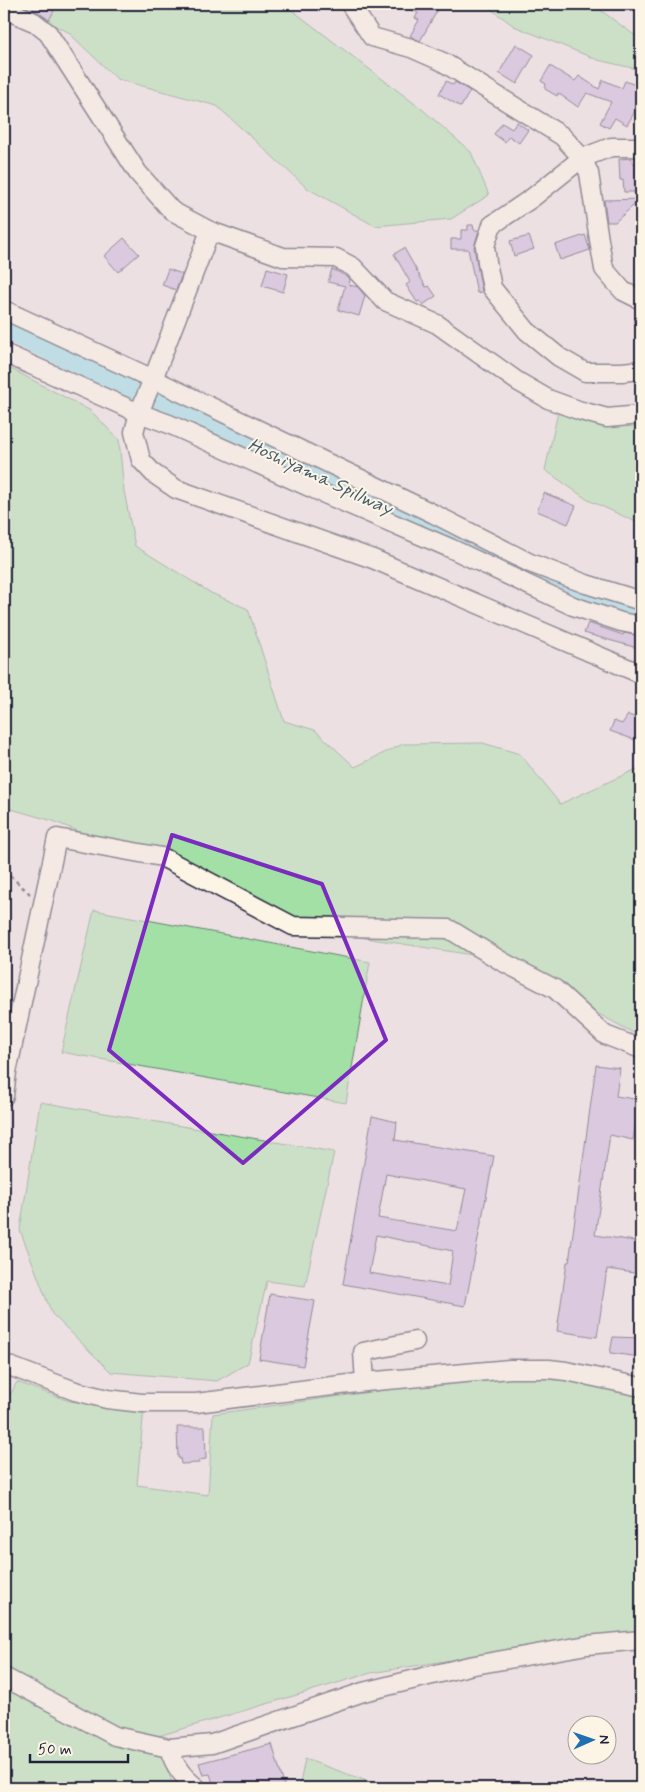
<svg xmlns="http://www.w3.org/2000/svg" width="645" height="1792" viewBox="0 0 645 1792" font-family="Mynerve,sans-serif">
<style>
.green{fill:#a3e0a6;stroke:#628170}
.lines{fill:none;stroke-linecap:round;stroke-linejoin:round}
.river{stroke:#8bdae8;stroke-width:24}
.building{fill:#c6aedc;stroke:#22223b;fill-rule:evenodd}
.minor-casing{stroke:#22223b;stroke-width:21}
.path{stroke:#22223b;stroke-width:2.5;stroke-dasharray:4 4;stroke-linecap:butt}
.minor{stroke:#fcf5e5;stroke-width:18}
.marked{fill:none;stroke:#7b2cbf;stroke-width:4;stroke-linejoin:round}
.labels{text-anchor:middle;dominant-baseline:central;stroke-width:4;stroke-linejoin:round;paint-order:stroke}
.water-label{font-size:19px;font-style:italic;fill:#42596f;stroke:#fcf5e5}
</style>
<rect width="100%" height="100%" fill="#ece0e2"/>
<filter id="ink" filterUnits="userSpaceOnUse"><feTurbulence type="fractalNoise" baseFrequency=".02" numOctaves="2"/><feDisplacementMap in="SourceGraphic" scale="10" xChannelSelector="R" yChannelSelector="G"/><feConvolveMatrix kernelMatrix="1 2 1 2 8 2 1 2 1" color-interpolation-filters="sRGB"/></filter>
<g filter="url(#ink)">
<g class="green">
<polygon points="11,4 284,4 423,110 471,152 489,195 451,219 375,226 307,188 217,106 117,79 68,32"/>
<polygon points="484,4 592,4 641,40 641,70 598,60 514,26"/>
<polygon points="4,365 91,411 119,440 124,491 135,546 211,593 248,609 284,721 315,730 355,767 403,744 483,743 520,754 560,804 641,767 641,1037 498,959 283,925 257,903 53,821 4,807"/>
<polygon points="558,412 641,414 641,520 636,522 588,500 545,470"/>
<polygon points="94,910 370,962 346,1103 61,1052"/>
<polygon points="40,1102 334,1152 305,1286 267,1281 248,1363 217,1381 111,1372 52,1314 20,1230"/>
<polygon points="552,1377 641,1397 641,1633 550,1644 371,1673 155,1737 171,1779 172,1788 4,1788 4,1406 17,1382 69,1401 144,1408 137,1485 208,1495 213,1414 463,1379"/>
<polygon points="305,1759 387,1788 299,1788"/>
</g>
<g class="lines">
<polyline class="river" points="4,327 108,375 335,486 461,543 564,593 641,616"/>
</g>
<g class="building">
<polygon points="19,4 42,4 54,11 49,20 38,12"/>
<polygon points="401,4 441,4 420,41 410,36 419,20 415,18 418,13"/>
<polygon points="516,44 534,55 517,84 499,73"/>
<polygon points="550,66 575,81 579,76 599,89 603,80 622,88 625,81 641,87 641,101 627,125 615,118 609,128 600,123 611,102 587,93 578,107 558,93 557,96 545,89 546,84 541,81"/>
<polygon points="446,81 453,85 455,82 470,91 461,107 439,94"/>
<polygon points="517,122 528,130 519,143 509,136 505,142 494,134 502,123 512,129"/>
<polygon points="632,158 632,163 637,163 637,168 640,168 641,192 624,192 623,180 620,180 619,159"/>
<polygon points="641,199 615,222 607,222 604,200"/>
<polygon points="468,225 473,225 474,230 479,230 474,247 482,292 477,293 468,249 451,249 451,239 461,239 461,230 468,230"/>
<polygon points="585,235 590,250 560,260 555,245"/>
<polygon points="529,236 534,249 514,256 510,241"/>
<polygon points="124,238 139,254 118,272 104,256"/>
<polygon points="404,248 426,287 429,286 436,296 423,305 420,301 417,302 406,285 410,282 394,254"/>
<polygon points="267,268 288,274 283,292 262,286"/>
<polygon points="168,269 182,274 176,290 162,285"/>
<polygon points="332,269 346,276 350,280 349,285 358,287 365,296 359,316 338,310 345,286 328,282"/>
<polygon points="544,493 576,506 568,524 537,511"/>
<polygon points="588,623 623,635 624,633 641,636 641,649 584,633"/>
<polygon points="628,715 641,719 641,732 638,741 610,731 614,721 622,724"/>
<polygon points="596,1065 620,1068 616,1096 640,1100 633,1140 610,1135 595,1235 641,1242 641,1274 607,1269 597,1337 557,1331 567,1262 569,1262"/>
<path d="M 372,1116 L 397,1122 L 395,1140 L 494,1156 L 465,1306 L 343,1284 ZM 386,1174 L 466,1189 L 457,1231 L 378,1218 ZM 376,1235 L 453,1251 L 448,1286 L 369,1273 Z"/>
<polygon points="270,1294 315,1301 303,1366 259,1359"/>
<polygon points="613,1337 641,1338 641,1357 610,1353"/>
<polygon points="177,1427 205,1427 206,1459 199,1460 199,1463 181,1464 180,1458 178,1458"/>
<polygon points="272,1744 285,1788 231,1788 230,1785 214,1786 210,1774 203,1775 199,1763"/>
</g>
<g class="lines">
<defs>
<g id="minor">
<polyline points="350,4 372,37 411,48 443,62 562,136 582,158 589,173 599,240 604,269 623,291 641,300"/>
<polyline points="4,9 34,22 48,33 138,173 172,211 210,231 283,257 336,258 353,267 385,301 437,324 517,381 548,399 581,411 607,418 641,415"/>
<polyline points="641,150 638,147 611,147 582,158 532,198 492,225 485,246 487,262 492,288 527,331 559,357 585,372 622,372 641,370"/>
<polyline points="210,231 153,379 139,413 134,432 141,460 154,474 176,489 373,559 641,674"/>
<polyline points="4,310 153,379 434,514 530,563 586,584 641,601"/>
<polyline points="4,353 139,413 169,424 327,495 450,548 573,606 621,622 641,626"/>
<polyline points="4,1096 7,1072 57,838 162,857 293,926 449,929 503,962 555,989 605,1035 641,1049"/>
<polyline points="4,1364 75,1391 107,1399 142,1403 196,1403 365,1382 510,1369 549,1369 566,1371 641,1387"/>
<polyline points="365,1382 363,1352 415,1341"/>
<polyline points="4,1677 115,1736 169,1748 212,1744 363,1692 469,1666 587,1645 641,1640"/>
<path d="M 169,1748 C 174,1766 183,1777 197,1788"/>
</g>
</defs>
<use href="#minor" class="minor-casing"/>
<polyline class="path" points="4,870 30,894"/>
<use href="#minor" class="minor"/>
</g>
</g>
<path d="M0 0H645V1792H0ZM 172,835 L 322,884 L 386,1040 L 243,1163 L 109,1050 Z" fill="#ece0e2" fill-opacity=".55" fill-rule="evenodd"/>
<path class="marked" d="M 172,835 L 322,884 L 386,1040 L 243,1163 L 109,1050 Z"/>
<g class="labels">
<g class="water-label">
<text transform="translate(320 477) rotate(25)">Hoshiyama Spillway</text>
</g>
</g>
<rect width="645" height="1792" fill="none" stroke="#fcf5e5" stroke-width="20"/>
<rect x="10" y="10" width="625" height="1772" fill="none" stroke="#22223b" stroke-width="2" filter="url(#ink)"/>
<g transform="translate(592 1740) rotate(88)"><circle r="24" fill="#fcf5e5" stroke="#a5a1a1"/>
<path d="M0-4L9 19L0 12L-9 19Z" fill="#1f6fb2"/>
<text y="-8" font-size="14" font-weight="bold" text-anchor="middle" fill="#22223b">N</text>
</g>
<path d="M30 1754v8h98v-8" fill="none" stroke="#22223b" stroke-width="2.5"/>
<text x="38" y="1754" font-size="15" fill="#22223b" stroke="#fcf5e5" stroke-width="4" paint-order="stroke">50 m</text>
</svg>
